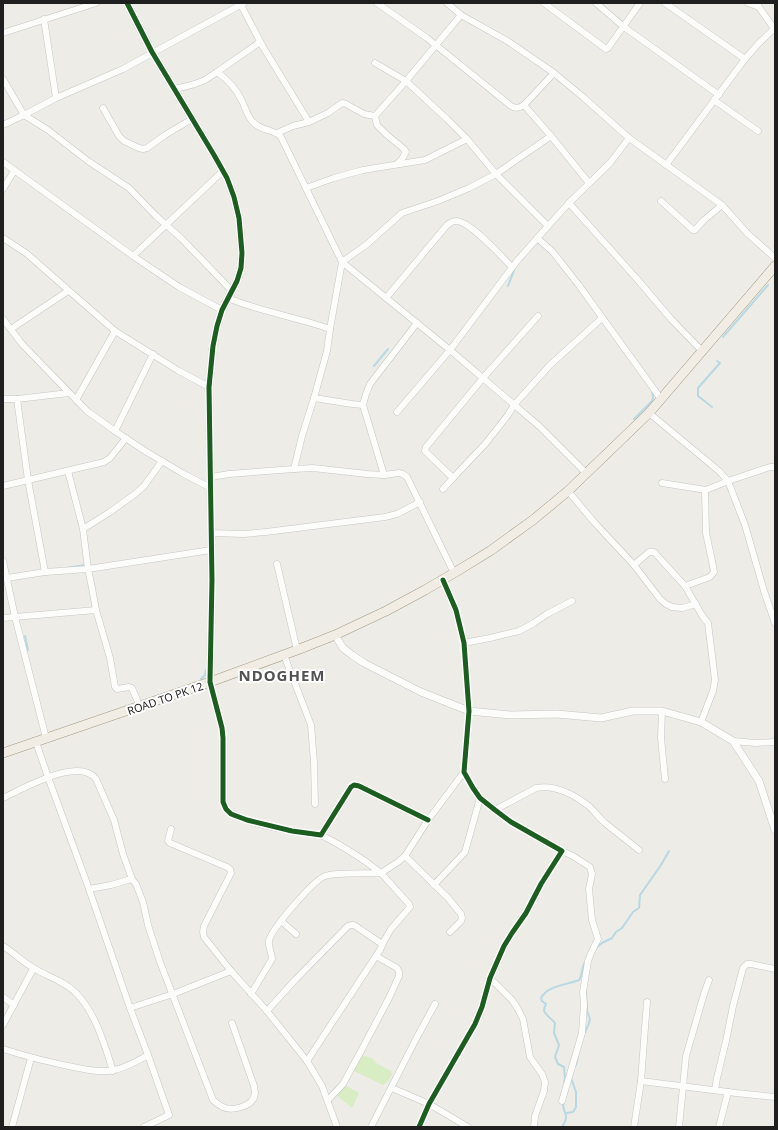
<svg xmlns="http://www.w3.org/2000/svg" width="778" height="1130" viewBox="0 0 778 1130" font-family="'Noto Sans',sans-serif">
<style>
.grass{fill:#d8edc4}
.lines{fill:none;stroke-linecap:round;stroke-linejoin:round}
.stream{stroke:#b8d8e3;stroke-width:2}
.minor-casing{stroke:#c6c6c3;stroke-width:7}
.tertiary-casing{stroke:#c6c6c3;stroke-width:8}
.primary-casing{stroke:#a49b83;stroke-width:10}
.minor{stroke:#fcfcfb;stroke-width:6}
.tertiary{stroke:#fcfcfb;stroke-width:7}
.primary{stroke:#f1ede4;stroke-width:9}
.cycleway-casing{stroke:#fff;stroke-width:8}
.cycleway{stroke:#1b5e20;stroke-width:5}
.labels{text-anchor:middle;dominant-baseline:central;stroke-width:4;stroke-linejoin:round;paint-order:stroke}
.street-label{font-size:11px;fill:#1f1f1f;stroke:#fff}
.district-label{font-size:15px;font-weight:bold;letter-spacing:1px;fill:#525252;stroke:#fff}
</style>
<rect width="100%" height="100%" fill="#edece7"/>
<g class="grass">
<polygon points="361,1055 372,1058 376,1063 391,1071 392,1075 388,1081 383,1085 354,1071 351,1066"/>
<polygon points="343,1084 359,1093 352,1108 334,1093"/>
</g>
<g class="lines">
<g class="stream">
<polyline points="508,286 515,268"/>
<polyline points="723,337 768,285"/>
<polyline points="374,366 388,349"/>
<polyline points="712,407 698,396 698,388 720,363 717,361"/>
<polyline points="634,419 652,401 653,398 652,390"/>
<polyline points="67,568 85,565"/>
<polyline points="25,636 28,650"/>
<polyline points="201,679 205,675 206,670"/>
<polyline points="596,948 602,943 612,938 616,932 622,928 633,912 639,908 640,895 661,865 669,851"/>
<polyline points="585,1032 589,1023 590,1019 587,1011 586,991"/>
<polyline points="576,1065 578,1056"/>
<path d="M 564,1082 L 565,1079 L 564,1067 L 558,1064 L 555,1057 L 559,1045 L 554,1033 L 555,1023 C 552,1019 544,1014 544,1010 C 544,1008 545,1006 546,1004 L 542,1001 L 541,998 C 548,985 567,985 579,980 C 583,975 581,967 586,961"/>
<polyline points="567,1113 573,1112 576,1107 576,1092 571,1078"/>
<path d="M 562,1127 C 571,1113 562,1114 563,1102"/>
</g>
<defs>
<g id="minor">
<polyline points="240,3 263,47 309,122"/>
<path d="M 377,3 L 427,38 L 511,106 C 516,109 519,108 524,105 L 554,73"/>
<polyline points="447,3 461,15 509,42 554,73 583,97 629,138 722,205 748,234 775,258"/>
<polyline points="544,3 606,49 608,48 640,3"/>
<polyline points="596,3 624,27 719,95"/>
<polyline points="665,3 745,59"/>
<polyline points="748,3 759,7"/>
<polyline points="756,3 775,30"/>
<polyline points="44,19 56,98"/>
<polyline points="3,33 96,3"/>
<polyline points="375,63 406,81 447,119 467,139 496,174 548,226 569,203 610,163 629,138"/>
<polyline points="217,72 260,42"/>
<polyline points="3,79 24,115 48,130 88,161 129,188 156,216 182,239 232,291"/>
<path d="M 175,89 L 195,84 L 205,80 L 217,72 C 227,79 237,90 242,101 C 245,107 247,115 252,121 C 261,132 275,129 281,137 L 342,262 L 450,350 L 539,426 L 586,473"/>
<polyline points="714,100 758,131"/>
<polyline points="524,105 551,136 589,183"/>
<polyline points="103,108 119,136 124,141 139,148 143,149 147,148 165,135 192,119"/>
<polyline points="375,116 406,81 461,15"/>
<polyline points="375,116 377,125 387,135 404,149 406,152 402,159 397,164"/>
<polyline points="3,125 24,115 56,98 123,69 244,3"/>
<polyline points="277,133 293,126 309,122 328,113 342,103 346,104 364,114 375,116"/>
<polyline points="3,162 133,256 179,287 222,310"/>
<polyline points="666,165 745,59 759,43 775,28"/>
<polyline points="306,188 334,178 363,170 425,160 467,139"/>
<polyline points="3,189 14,171"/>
<polyline points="661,201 693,230 695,230 703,221 722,205"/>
<polyline points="569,203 637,279 671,319 702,351"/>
<polyline points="3,238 26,253 115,331 179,371 209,387"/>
<polyline points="537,238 552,251 578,284 661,399"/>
<polyline points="133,256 223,171"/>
<path d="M 228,298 C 261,312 297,317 330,329 L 327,351 L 314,398 L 302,436 L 294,469"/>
<path d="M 386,298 L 447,225 C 450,223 452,221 456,221 C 469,220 502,257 512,267"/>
<polyline points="3,319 22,344 87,411 115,431 145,451 182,473 211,488"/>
<polyline points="11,329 68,291"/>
<polyline points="330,329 342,262 366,245 402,213 438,201 469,188 496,174 551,136"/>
<polyline points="314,398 352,404 363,405 366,394 370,384 417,323"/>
<polyline points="3,399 17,399 28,480 45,572"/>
<polyline points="17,399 69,393"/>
<polyline points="76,400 115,331"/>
<polyline points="363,405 384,475"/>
<polyline points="397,412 450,350 517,261 548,226"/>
<polyline points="649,413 719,471 728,481 745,525 764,591 775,623"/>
<polyline points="115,431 153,354"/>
<polyline points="68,471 83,529 88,569 92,588 96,610 110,658 115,687 117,689 129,687 132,688 140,707"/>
<polyline points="211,477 229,474 294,469 313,468 367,474 384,475 399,473 403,474 407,477 454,573"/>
<polyline points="453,478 486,443 508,415 514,405 550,365 602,318"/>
<polyline points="662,483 706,490"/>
<polyline points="3,486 104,462 110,458 126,438"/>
<polyline points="443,489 453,478 425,451 426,447 483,378 538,316"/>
<polyline points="568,491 594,522 634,565 660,599 666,604 672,607 682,608 696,604"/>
<polyline points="83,529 110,512 135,494 144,486 162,461"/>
<polyline points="211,533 244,534 266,532 385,517 397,514 420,502"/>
<polyline points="3,561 15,617 46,738"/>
<polyline points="277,564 297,650"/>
<polyline points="634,565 649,552 654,552 685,586 703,617 708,623 715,680 713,691 701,722"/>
<polyline points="3,576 7,578 45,572 88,569 211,550"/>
<polyline points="685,586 710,577 714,572 712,561 706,533 705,491 706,490 728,481 770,467 775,467"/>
<polyline points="3,618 96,610"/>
<polyline points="464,643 490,638 519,631 534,623 547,614 572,601"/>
<polyline points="284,655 311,725 314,762 315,804"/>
<path d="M 210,682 L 222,728 L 223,738 L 223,802 C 225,806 226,810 230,813 C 233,815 238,816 241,818 C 266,828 295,831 321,835 L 351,787 L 354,785 L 359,786 L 428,820"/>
<polyline points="662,711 661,738 665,779"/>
<polyline points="733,741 755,743 775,742"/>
<polyline points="36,742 48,777 89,889 130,1008 148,1055 169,1115 144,1127"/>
<path d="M 3,798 C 23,789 79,756 96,779 L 114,820 L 123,854 L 132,879"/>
<path d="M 495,810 L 536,788 C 556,784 575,795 590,807 C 595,812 599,818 605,823 C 616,832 628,841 639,850"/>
<polyline points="171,829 168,841 170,843 227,867 230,869 231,873 204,926 203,932 204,937 231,971 267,1011 307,1061 322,1086 337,1127"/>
<polyline points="405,856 448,898 461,914 462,918 461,921 450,932"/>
<polyline points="434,885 465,852 480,798"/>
<path d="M 89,889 L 111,885 L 128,880 L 132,879 L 136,884 L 143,902 L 148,925 L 160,962 L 213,1100 C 216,1102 218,1105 221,1106 C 231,1112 254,1107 255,1093 C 255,1091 254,1088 254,1086 L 232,1023"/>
<polyline points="281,921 296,934"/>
<path d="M 3,946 C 14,953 24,963 35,969 C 49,977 66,982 77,994 C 96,1014 105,1046 113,1071"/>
<polyline points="490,978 512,1000 518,1009 523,1019 530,1057 542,1074 545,1082 544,1091 535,1116 534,1127"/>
<path d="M 251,994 L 272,959 C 272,953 268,947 269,941 C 271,929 314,880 325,876 C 338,872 365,874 381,873 C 362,858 343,846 321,835"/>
<polyline points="3,997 14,1005"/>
<polyline points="647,1002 644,1041 641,1081 736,1093 775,1097"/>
<polyline points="130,1008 173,994 231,971"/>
<polyline points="267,1011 295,980 348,926 351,925 354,925 382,944"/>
<polyline points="3,1025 33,969"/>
<path d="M 3,1049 C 28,1057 52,1063 78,1068 C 89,1070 102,1073 114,1070 C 126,1068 137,1061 148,1055"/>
<polyline points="307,1061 380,950 384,941 391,929 410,907 409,904 381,873 398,862 405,856 428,820 464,772"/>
<polyline points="392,1088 429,1104 468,1127"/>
<polyline points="715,1090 717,1078 726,1041 733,1006 743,968 747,964 751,964 775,969"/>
<polyline points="328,1100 343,1084 361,1051 389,998 399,976 399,972 397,968 376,956"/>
<polyline points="562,1101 582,1033 584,1005 583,992 588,961 591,953 598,939 592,920 589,889 592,874 590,867 573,856 562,851"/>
<polyline points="12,1127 31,1058"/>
<polyline points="371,1127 416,1039 435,1004"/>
<polyline points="419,1127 429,1104 475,1024 482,1007 490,978 504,946 512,933 526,913 541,884 562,851 511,822 495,810 480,798 473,788 464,772 469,711 464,643 456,610 443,580"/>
<polyline points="634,1127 641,1081"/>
<polyline points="679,1127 686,1056 704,994 709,980"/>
<polyline points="719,1127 728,1092"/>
</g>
<g id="tertiary">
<polyline points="127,3 152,52 214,155 227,178 234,197 239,218 242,253 241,268 237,281 222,310 217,326 213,346 209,387 212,580 210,682"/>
<polyline points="335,635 343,648 352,655 364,663 421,692 469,711 511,715 557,714 601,718 633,711 662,711 701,722 733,741 759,781 775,830"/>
</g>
<polyline id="primary" points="3,753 210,682 297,650 335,635 386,611 425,590 454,573 490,551 533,520 568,491 649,413 775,266"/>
</defs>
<use href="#minor" class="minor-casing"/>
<use href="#tertiary" class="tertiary-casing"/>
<use href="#primary" class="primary-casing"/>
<use href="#minor" class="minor"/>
<use href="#tertiary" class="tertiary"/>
<use href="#primary" class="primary"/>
<defs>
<g id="cycleway">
<polyline points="127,3 152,52 214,155 227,178 234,197 239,218 242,253 241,268 237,281 222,310 217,326 213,346 209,387 212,580 210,682 222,728 223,738 223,802 226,809 231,814 247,820 292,831 321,835 351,787 354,785 359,786 428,820"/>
<polyline points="419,1127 429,1104 475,1024 482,1007 490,978 504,946 512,933 526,913 541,884 562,851 511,822 495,810 480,798 473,788 464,772 469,711 464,643 456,610 443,580"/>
</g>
</defs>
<use href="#cycleway" class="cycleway-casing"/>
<use href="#cycleway" class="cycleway"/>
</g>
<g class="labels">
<g class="street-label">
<text transform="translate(165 698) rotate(-19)">ROAD TO PK 12</text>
</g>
<g class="district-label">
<text x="282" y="675">NDOGHEM</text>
</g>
</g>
<rect width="778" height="1130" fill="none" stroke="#1f1f1f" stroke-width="8"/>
</svg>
